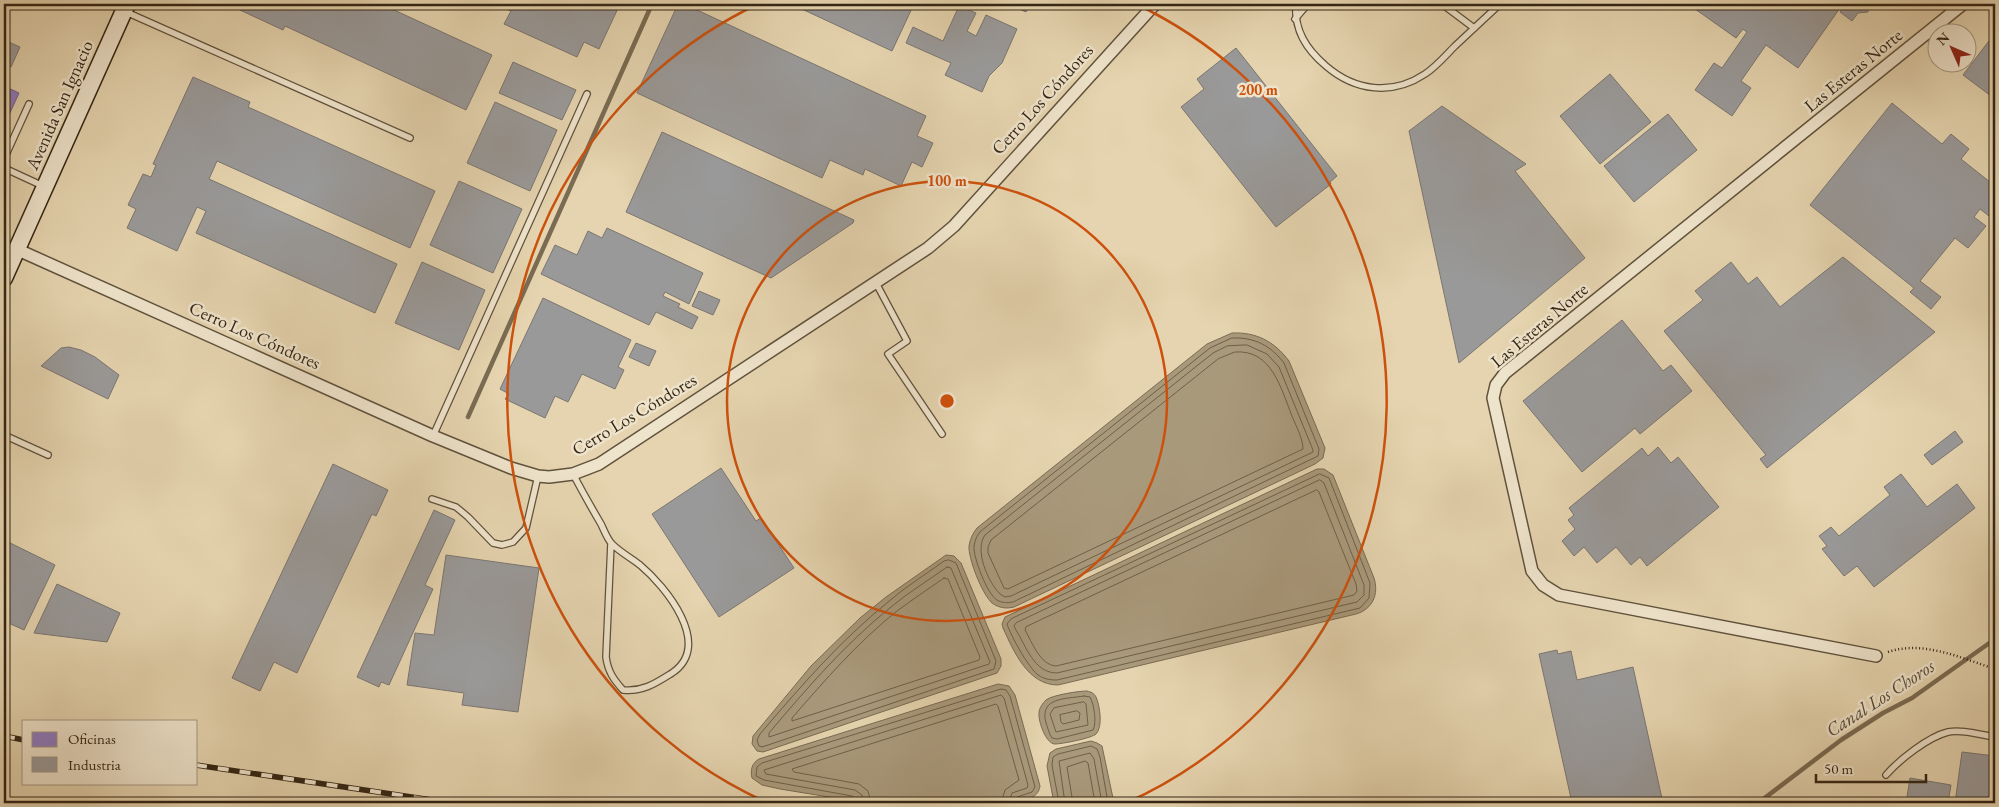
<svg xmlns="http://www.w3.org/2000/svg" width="1999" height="807" viewBox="0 0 1999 807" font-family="'EB Garamond',serif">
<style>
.water{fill:#a9997b;stroke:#7a6b52}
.offices{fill:#8e7cc3;stroke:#73628f}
.industry{fill:#999;stroke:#7b7671}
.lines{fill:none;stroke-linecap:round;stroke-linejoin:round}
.shore{stroke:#6e6048;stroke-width:1}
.stream{stroke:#7a6b52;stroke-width:4.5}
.lane-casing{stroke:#60523c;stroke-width:8}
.street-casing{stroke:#60523c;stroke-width:14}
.secondary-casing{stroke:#342615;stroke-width:19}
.path{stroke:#342615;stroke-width:2.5;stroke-dasharray:1 2.5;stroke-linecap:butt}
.lane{stroke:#eee3cb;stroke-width:5.5}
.street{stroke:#eee3cb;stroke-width:11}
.secondary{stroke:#eee3cb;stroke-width:16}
.rail-casing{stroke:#342615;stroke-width:5.5}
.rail{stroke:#eee3cb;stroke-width:4;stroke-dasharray:11;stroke-linecap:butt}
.ring{fill:none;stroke:#cd510d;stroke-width:2.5}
.labels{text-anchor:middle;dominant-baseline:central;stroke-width:5;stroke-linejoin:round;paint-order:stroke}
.street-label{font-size:18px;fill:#342615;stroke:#eee3cb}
.water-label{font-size:19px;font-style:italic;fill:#574834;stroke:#eee3cb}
.centre{fill:#cd510d;stroke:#eee3cb;stroke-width:2.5}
.ring-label{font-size:15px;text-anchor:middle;font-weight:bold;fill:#cd510d;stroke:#eee3cb;stroke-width:5;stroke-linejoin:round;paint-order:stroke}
</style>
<rect width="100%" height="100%" fill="#e5d4af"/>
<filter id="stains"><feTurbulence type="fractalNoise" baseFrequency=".004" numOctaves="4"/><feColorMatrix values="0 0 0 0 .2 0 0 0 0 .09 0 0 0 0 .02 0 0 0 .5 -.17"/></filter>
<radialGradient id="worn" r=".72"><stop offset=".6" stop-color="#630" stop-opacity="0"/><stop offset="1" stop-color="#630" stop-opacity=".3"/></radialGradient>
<g class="water">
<path d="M 1232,333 C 1256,332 1274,341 1289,361 L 1325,448 L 1323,458 L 1315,464 L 1014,607 C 1006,609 999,608 992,603 C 982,594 968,558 969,546 C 970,539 973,533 977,528 L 1207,344 Z"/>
<path d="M 1317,469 L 1324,469 L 1333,475 L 1374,578 C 1379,594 1373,609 1356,614 L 1058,685 C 1028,685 1014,652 1003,628 L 1002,624 L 1005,617 Z"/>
<polygon points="946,555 954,556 961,563 1001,659 1001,666 997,673 763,752 757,751 752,744 753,736 811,666 860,618 886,597"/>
<path d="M 998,684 L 1009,686 L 1015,695 L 1040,786 C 1038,800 1023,800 1011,803 L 866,803 L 780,789 L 762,785 L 752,778 C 750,770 752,763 759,759 Z"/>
<path d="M 1087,691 C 1091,692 1094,693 1096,697 C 1100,706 1103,727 1096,734 C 1092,738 1062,744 1055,744 C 1046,744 1038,721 1039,713 C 1039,708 1043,703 1046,700 C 1052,695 1079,691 1087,691 Z"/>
<polygon points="1091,741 1097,743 1102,746 1114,803 1054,803 1047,766 1050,753 1056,749"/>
</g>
<polygon class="offices" points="4,86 19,93 4,126"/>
<g class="industry">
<polygon points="227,4 381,4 492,55 466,110 285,26 283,30"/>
<polygon points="495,4 620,4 599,49 584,42 577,57 504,24 511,11"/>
<polygon points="678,4 684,4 926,116 917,136 933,143 922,167 912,162 901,186 865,169 863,175 830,160 822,178 637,93"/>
<polygon points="791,4 914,4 892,51"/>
<polygon points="1008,4 1030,4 1026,12"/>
<polygon points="1688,4 1838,4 1836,6 1840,8 1798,68 1766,45 1741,81 1751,88 1732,116 1695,90 1714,63 1722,68 1747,32 1743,29 1736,38"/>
<polygon points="1846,4 1867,4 1868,12 1858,13 1852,21 1840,12"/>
<polygon points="959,6 976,13 967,31 976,36 986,15 1017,29 1002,63 989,76 982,92 945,75 951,63 906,43 913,27 943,41"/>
<polygon points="1995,33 1995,99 1963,75"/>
<polygon points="4,40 20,47 11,67 4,64"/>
<polygon points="1236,48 1337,176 1330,182 1331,184 1276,227 1181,107 1204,89 1197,79"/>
<polygon points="513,62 576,90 562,120 499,93"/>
<polygon points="1610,74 1651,122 1600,164 1560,116"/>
<polygon points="193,77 250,102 248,107 435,191 410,248 217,161 209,179 397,264 375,313 196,233 206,211 197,207 177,251 127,228 136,209 128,205 143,174 151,177 156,165 153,164"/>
<polygon points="495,102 557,130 530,191 467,163"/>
<polygon points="1892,103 1942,144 1951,134 1969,149 1961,159 1995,186 1995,208 1989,216 1980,209 1974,217 1986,226 1968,248 1955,238 1920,281 1941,297 1931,309 1910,292 1914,288 1810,205"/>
<polygon points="1442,106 1526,164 1515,171 1585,258 1459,363 1409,131"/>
<polygon points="1668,114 1697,150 1634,202 1604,166"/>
<polygon points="662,132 854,220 853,223 771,278 626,212"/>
<polygon points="459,181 522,209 493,273 430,245"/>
<polygon points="607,228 703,273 689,304 665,292 663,296 680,304 678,307 698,317 692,329 656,312 649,325 541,274 555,245 577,255 588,231 602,238"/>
<polygon points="1843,257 1935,332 1767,468 1760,459 1766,455 1664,331 1703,300 1695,291 1731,262 1748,284 1757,277 1780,307"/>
<polygon points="422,262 485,290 459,350 395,323"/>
<polygon points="699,291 720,300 713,315 692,306"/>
<polygon points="543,298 631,340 618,367 624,370 615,389 582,374 568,402 555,396 545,418 505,399 509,394 500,389"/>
<polygon points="1622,320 1663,371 1671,365 1692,391 1640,434 1635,428 1582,472 1523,401"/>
<polygon points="636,343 656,351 649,366 629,357"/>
<polygon points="69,347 81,350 95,357 119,375 108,399 41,366 61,348"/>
<polygon points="1955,431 1963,442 1932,465 1924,455"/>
<polygon points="1658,447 1671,463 1678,457 1719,507 1647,566 1640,557 1631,565 1616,547 1597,563 1584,547 1574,556 1562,541 1575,529 1568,520 1574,515 1569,508 1642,448 1648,456"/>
<polygon points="333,464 388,490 376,516 372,514 297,673 274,662 260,691 232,678"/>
<polygon points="721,468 756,521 761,518 794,568 719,617 652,514"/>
<polygon points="1901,474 1927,507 1957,484 1975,508 1874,587 1857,566 1844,576 1822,549 1827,546 1819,536 1831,527 1839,536 1890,495 1884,487"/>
<polygon points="434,510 455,520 425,585 433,589 389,685 381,682 379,687 357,677"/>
<polygon points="4,540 55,565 24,630 4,621"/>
<polygon points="446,555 539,568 518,712 462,705 464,693 407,685 415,633 434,635"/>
<polygon points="57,584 120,613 107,642 34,633"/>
<polygon points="1557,650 1558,654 1571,651 1577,680 1633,667 1663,803 1572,803 1539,654"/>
<polygon points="1962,752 1995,756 1995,803 1955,803"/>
<polygon points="1910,778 1951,785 1948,803 1906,803"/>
</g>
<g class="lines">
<g class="shore">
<path d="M 1232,338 C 1255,337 1271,346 1284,363 L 1319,449 L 1318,456 L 1013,602 C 1007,603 1002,603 997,600 C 987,594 973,557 974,546 C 975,540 977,535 981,531 L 1210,348 Z"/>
<path d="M 1247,345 L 1267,354 L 1279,367 L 1313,450 L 1313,452 L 1011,596 L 1005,597 L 1000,594 C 988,582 974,550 985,535 L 1213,353 L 1227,346 Z"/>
<path d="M 1235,352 C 1272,349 1281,389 1292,416 C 1296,426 1303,439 1303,449 L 1008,589 L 1004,588 L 988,553 L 988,547 L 991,540 L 1218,359 Z"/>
<path d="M 1320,474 L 1329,478 L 1370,583 L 1369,598 L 1360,608 L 1057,680 C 1050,680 1044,679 1038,675 C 1028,667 1011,636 1007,624 L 1011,619 Z"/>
<path d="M 1320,480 L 1324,483 L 1364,585 L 1364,595 L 1357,602 L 1057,673 C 1034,673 1026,646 1016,630 L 1014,626 L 1016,623 Z"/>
<path d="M 1317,490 L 1319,492 L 1356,584 L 1357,591 L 1354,595 L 1056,666 C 1040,665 1032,642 1025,630 L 1026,627 Z"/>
<path d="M 949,560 L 956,563 L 996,661 L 994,669 L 762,747 L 759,746 L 757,740 L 760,734 C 800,687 840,641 888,602 C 905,587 925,575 944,561 Z"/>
<path d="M 947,567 L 951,568 L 990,662 L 989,664 L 769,737 L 769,733 C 807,688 845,644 891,607 C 909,592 929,580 947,567 Z"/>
<path d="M 944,578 L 948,579 L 980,657 L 979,660 L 792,721 L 792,718 C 825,680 858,642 897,611 C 912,600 928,589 944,578 Z"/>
<path d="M 1084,696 L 1090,697 C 1094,704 1097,723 1093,730 L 1057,739 L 1052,738 C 1049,734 1048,728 1046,723 C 1039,697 1066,699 1084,696 Z"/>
<polygon points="1084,702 1086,704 1088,725 1056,732 1050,714 1054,708"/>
<polygon points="1077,711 1080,713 1079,720 1063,724 1061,722 1060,715"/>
<polyline points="857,803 856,799 852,796 764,780 756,776 757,767 762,763 1001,689 1006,690 1010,696 1035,787 1032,792 1017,797 1015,803"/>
<polyline points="863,803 862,795 855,790 766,774 764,770 1001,695 1004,698 1028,785 1027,788 1012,793 1009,803"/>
<polyline points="871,803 868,791 859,784 794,772 792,769 996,704 998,706 1019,780 1005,790 1001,803"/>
<polyline points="1059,803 1052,765 1053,757 1058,754 1091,746 1097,749 1100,757 1108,803"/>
<polyline points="1065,803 1059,761 1090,753 1094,759 1102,803"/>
<polyline points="1073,803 1067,767 1085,761 1088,763 1095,803"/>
</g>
<g class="stream">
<polyline points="468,417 652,4"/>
<polyline points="1758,803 1841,740 1883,713 1912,698 1995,639"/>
</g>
<defs>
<g id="lane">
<path d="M 1296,4 C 1294,30 1306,49 1326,66 C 1355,91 1392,96 1425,74 C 1436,67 1446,55 1455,46 C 1470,32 1485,18 1500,4"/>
<polyline points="1442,4 1474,28"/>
<polyline points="126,12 410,138"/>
<polyline points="1295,19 1308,4"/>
<polyline points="4,159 29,104"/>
<polyline points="4,168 43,186"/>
<polyline points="876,283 907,341 888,354 942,434"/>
<polyline points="4,435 48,455"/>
<polyline points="433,436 587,94"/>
<path d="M 573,474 C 582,491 591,507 601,524 C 604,530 607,539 612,544 C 620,552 631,558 640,565 C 665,586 714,645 672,673 C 656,683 643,692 623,690 C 614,680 608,672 606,657 L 611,543"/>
<polyline points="432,499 456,507 468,517 493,543 502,545 513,542 526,528 538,476"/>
<path d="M 1886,775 C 1899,760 1928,737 1948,732 C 1962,729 1981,735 1995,737"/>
</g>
<g id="street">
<polyline points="16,249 433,436 511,468 538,476 549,477 573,474 599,464 928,248 954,226 1155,4"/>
<polyline points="1876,656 1559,595 1543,585 1532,571 1493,398 1496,385 1505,373 1963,4"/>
</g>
<polyline id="secondary" points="4,278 127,4"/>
</defs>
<use href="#lane" class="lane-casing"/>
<use href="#street" class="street-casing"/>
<use href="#secondary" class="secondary-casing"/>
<path class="path" d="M 1888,652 C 1923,640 1961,658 1995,669"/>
<use href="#lane" class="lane"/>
<use href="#street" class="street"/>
<use href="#secondary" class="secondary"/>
<defs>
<g id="rail">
<polyline points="4,736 24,740"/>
<polyline points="196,765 452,803"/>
</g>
</defs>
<use href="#rail" class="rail-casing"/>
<use href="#rail" class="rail"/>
</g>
<g class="ring">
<circle cx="947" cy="401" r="220"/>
<path d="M768 803A440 440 0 0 1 758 4M1136 4A440 440 0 0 1 1126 803"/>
</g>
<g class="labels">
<g class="street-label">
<text transform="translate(1853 70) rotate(-39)">Las Esteras Norte</text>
<text transform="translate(1042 99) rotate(-48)">Cerro Los Cóndores</text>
<text transform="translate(59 105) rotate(-66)">Avenida San Ignacio</text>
<text transform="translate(1539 325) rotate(-40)">Las Esteras Norte</text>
<text transform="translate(255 335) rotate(24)">Cerro Los Cóndores</text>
<text transform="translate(634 414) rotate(-31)">Cerro Los Cóndores</text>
</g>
<g class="water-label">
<text transform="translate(1880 698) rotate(-33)">Canal Los Choros</text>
</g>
</g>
<circle cx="947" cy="401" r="8" class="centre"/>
<g class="ring-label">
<text x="1258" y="95">200 m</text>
<text x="947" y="186">100 m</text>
</g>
<rect width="1999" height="807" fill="none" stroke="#e5d4af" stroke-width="20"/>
<rect x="5" y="5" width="1989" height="797" fill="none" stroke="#342615" stroke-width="2.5"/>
<rect x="10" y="10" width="1979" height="787" fill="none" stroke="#342615"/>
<rect x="22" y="720" width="175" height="65" fill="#eee3cb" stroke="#a49782"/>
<rect x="32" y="732" width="25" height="15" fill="#8e7cc3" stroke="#a49782"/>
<text x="68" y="744" font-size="15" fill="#342615">Oficinas</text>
<rect x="32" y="757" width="25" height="15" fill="#999999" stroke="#a49782"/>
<text x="68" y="770" font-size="15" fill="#342615">Industria</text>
<g transform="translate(1952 48) rotate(315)"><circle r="24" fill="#eee3cb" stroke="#a49782"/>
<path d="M0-4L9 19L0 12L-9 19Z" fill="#8f2418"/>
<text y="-8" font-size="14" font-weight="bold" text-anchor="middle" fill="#342615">N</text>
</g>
<path d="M1816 774v8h110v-8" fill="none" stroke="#342615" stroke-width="2.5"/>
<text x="1824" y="774" font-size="15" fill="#342615" stroke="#eee3cb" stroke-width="4" paint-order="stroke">50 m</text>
<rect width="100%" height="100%" filter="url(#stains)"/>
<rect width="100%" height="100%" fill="url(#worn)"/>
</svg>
